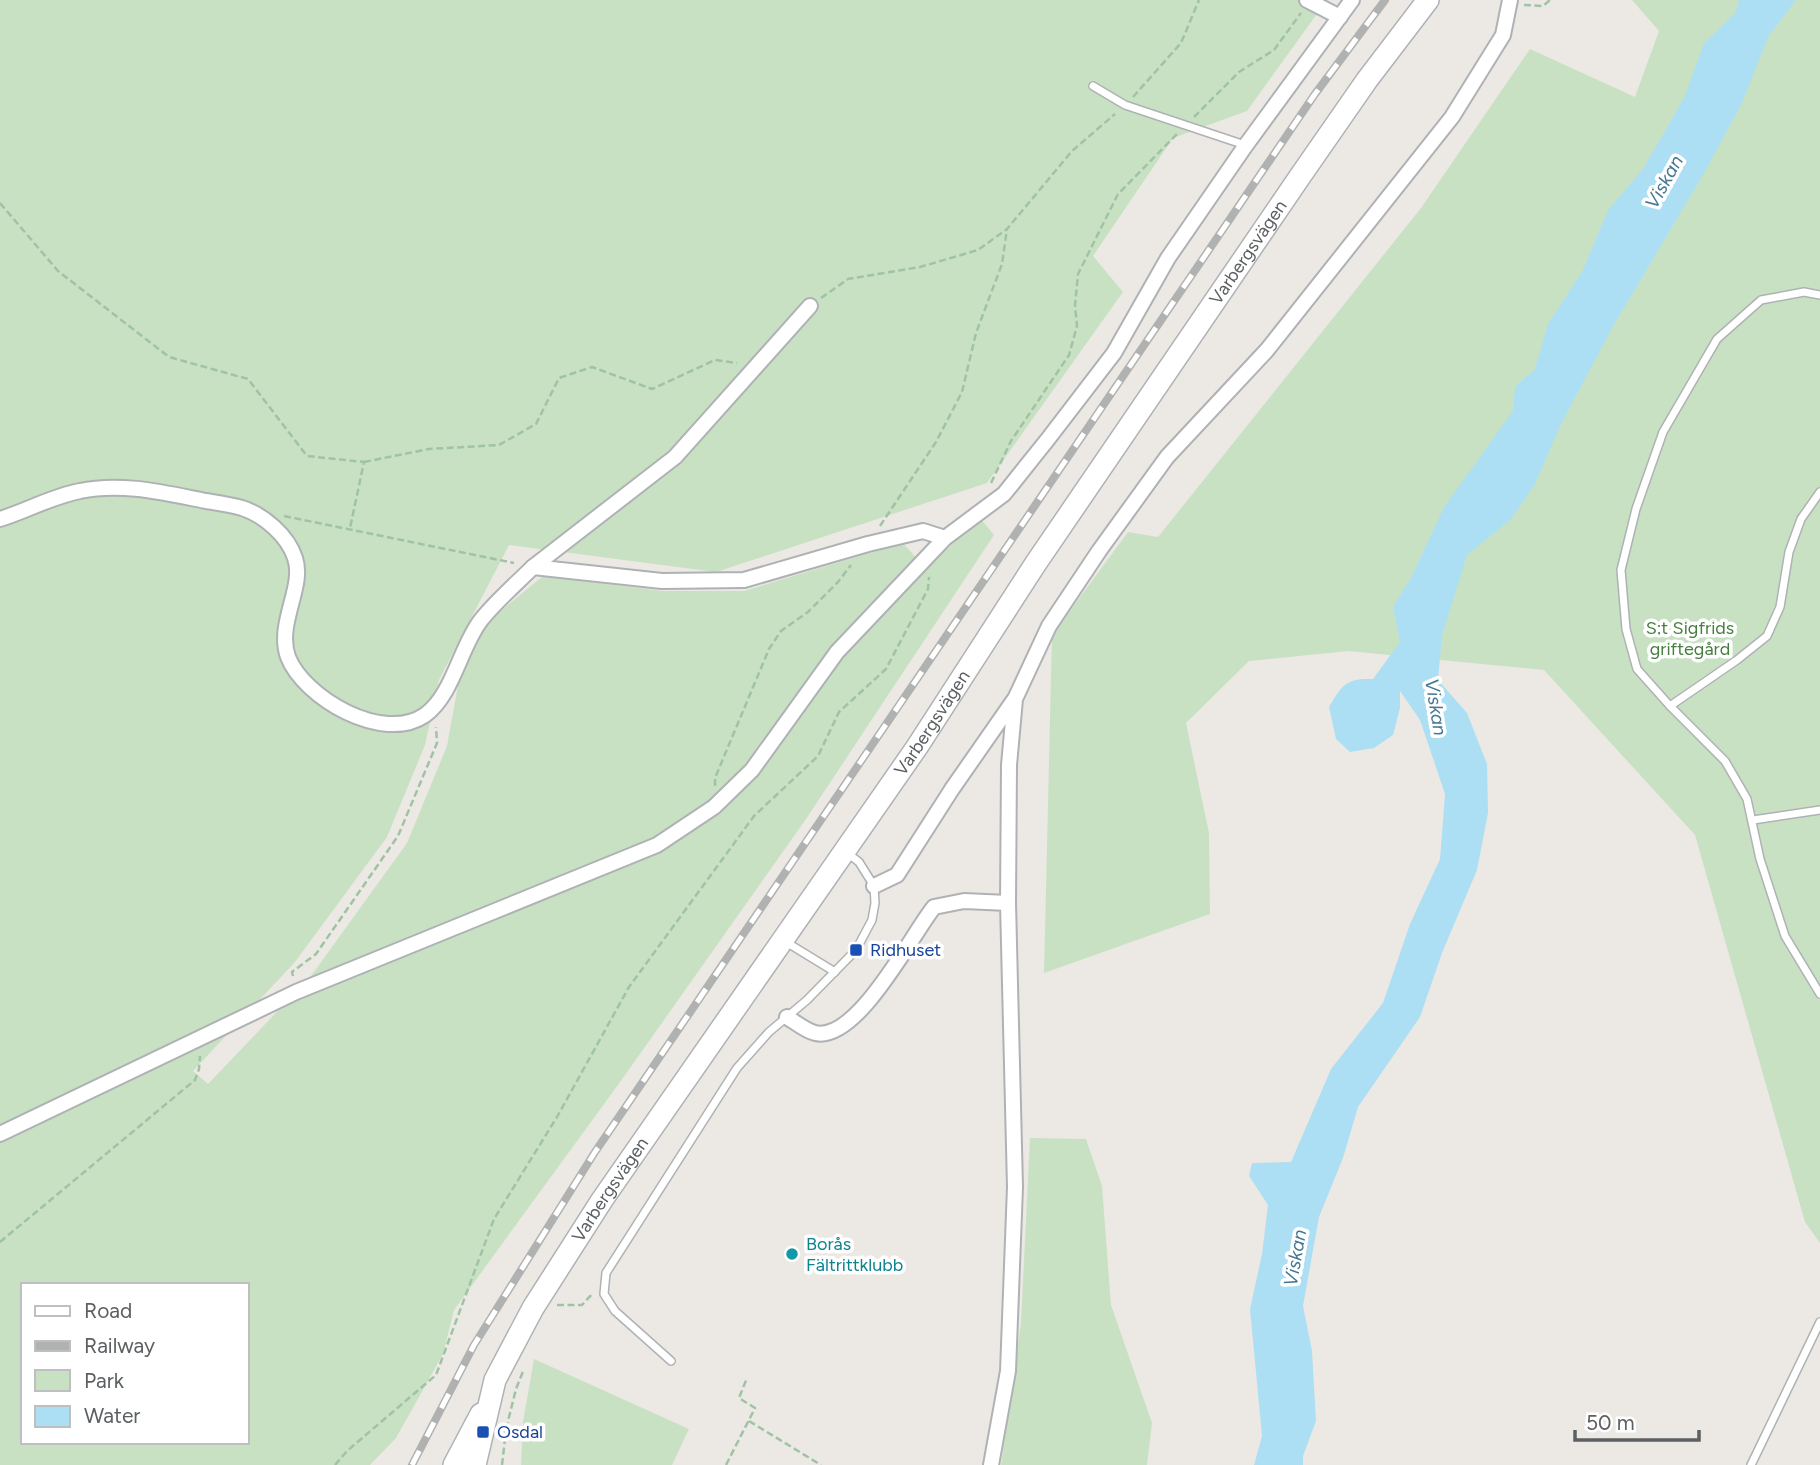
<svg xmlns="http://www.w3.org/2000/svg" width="1820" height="1465" viewBox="0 0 1820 1465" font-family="Figtree,sans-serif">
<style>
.green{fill:#c8e1c3;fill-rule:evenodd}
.water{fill:#addff4}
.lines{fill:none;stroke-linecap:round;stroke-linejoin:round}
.service-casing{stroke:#afb2b4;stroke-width:10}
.minor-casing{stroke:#afb2b4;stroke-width:18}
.secondary-casing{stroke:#aeb2b5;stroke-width:24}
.path{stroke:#9fc3a4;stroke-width:2.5;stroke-dasharray:7 3.5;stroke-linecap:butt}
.service{stroke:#fff;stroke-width:7}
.minor{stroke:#fff;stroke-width:14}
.secondary{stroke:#fff;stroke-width:21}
.rail-casing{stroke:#b0b1b1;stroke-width:8}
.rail{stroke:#fff;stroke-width:5;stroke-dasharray:16;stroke-linecap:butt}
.transit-dot{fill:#1a4fb4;stroke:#fff;stroke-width:2.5}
.culture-dot{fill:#0f9aa8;stroke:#fff;stroke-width:2.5}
.labels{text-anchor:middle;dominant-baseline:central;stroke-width:7;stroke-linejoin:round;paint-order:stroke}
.street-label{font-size:18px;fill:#5c6062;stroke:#fff}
.park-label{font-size:18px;fill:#467e3f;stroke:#fff}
.transit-label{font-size:18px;fill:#164399;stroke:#fff;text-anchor:start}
.culture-label{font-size:18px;fill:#0d838f;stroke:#fff;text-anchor:start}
.water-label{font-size:19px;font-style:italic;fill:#467793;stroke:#fff}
</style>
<rect width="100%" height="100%" fill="#ece9e4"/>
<g class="green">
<path d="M 0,0 L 1327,0 L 1247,111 L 1173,138 L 1093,256 L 1123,292 L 987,483 L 716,572 L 509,545 L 439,680 L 425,745 L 387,837 L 295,962 L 193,1071 L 208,1084 L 311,976 L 407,843 L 447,746 L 460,674 L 486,623 L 543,576 L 663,591 L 744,591 L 903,543 L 926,569 L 980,518 L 994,535 L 806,819 L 623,1078 L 454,1310 L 443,1354 L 396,1438 L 370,1465 L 0,1465 ZM 23,1285 L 247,1285 L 247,1442 L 23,1442 Z"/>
<polygon points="1632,0 1820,0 1820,1243 1805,1222 1695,835 1544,670 1348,651 1249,661 1186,723 1209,833 1210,914 1044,973 1052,635 1128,532 1158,537 1421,208 1530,49 1635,97 1659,31"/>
<polygon points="1030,1138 1086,1139 1102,1186 1111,1305 1152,1423 1147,1465 1001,1465 1021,1323"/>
<polygon points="534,1359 689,1429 672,1465 521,1465 523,1422"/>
</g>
<path class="water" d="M 1739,0 L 1796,0 L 1768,37 L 1742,103 L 1703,175 L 1612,328 L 1560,426 L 1535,484 L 1511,519 L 1467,555 L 1442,635 L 1438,680 L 1467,713 L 1487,764 L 1488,813 L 1477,870 L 1442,953 L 1420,1017 L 1358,1107 L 1343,1158 L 1319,1217 L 1303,1306 L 1312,1351 L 1316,1421 L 1303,1456 L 1303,1465 L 1254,1465 L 1262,1436 L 1250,1309 L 1262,1254 L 1268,1205 L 1249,1176 L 1252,1163 L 1291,1162 L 1331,1069 L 1383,1003 L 1410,924 L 1440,859 L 1445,794 L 1420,720 L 1400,691 L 1400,708 L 1393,735 L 1374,748 L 1350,752 L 1336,739 L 1329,707 C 1342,685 1346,678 1373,679 L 1400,642 L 1393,607 L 1412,576 L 1444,507 L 1513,411 L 1515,387 L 1535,369 L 1548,324 L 1583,270 L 1608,210 L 1643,169 L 1685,96 L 1704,43 L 1736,12 Z"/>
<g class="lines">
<defs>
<g id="service">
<polyline points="1093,86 1125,105 1245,145"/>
<polyline points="1820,295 1804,292 1761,300 1717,339 1663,432 1636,509 1621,570 1626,629 1637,669 1670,706 1725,761 1747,799 1760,859 1785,936 1820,994"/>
<polyline points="1670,706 1737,660 1767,636 1780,607 1789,552 1801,519 1820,492"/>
<polyline points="1753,820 1820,810"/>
<polyline points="786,942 835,972"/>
<polyline points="671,1361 615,1311 604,1294 606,1273 737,1068 769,1032 807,1000 856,950 872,920 875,903 874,886 859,862 846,852"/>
<polyline points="1751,1465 1820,1322"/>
</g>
<g id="minor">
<polyline points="1307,0 1340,17"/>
<path d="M 0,519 C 26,511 53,496 80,491 C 121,482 165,493 206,501 C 218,503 231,505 242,508 C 264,515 288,536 295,558 C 305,587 276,623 288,657 C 304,698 383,744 425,715 C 453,695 460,647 481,620 C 496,601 516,584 533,567 L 662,581 L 744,580 L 868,544 L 923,531 L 945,538"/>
<polyline points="533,567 675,457 810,306"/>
<polyline points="874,886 897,875 952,789 1014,700"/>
<polyline points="1008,903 1009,765 1015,699 1049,626 1099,551 1167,457 1267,350 1452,117 1503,35 1510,0"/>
<path d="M 787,1017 C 795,1022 806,1031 815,1033 C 857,1043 912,934 934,907 L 964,901 L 1008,903 L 1015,1187 L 1008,1371 L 991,1465"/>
<polyline points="0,1134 296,992 657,845 714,807 752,770 837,652 945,538 1004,494 1048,439 1114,353 1168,258 1246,145 1352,0"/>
</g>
<g id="secondary">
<polyline points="454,1465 481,1414"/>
<path id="s1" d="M 475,1465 L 495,1380 L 533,1308 L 602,1200 L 917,747 L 1036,563 L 1301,175 L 1367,80 L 1428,0"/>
</g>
</defs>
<use href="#service" class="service-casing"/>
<use href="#minor" class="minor-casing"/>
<use href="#secondary" class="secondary-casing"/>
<g class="path">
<polyline points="1524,5 1543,6 1550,0"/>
<polyline points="1133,97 1181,43 1199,0"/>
<polyline points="1194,117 1239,72 1274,50 1301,13"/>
<polyline points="0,203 58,271 169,357 248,379 307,456 364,462 350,528"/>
<polyline points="821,298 848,279 920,267 978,250 1007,229 1072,151 1115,114"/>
<polyline points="364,462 429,449 499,445 536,424 559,378 592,367 652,389 715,360 737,363"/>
<polyline points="991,483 1011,441 1069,355 1077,326 1075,305 1078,274 1118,194 1177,134"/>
<polyline points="284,516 514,563"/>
<polyline points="880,526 936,442 962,392 976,333 1002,264 1007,229"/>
<polyline points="715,786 715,778 769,649 781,631 808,612 838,582 851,565"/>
<polyline points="293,976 292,972 316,954 398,836 437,743 436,727"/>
<polyline points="0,1242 195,1080 199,1069 200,1056"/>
<polyline points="557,1305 582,1305 593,1293"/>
<polyline points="749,1421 821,1465"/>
<polyline points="506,1429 516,1389 524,1369"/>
<polyline points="335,1465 347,1451 436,1375 494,1219 557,1117 629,987 754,816 818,756 839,712 886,669 928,589 929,577"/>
<polyline points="502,1465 506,1430"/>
<polyline points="726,1465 755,1408 739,1398 747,1378"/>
</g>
<use href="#service" class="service"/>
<use href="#minor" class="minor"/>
<use href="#secondary" class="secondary"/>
<defs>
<polyline id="rail" points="412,1465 474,1345 595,1152 1315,94 1385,0"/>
</defs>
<use href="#rail" class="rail-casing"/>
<use href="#rail" class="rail"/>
</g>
<g class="transit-dot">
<rect x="849" y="943" width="14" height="14" rx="3.5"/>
<rect x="476" y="1425" width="14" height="14" rx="3.5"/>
</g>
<circle class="culture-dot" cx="792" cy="1254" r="7"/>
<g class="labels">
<g class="street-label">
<text stroke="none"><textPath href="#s1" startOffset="1444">Varbergsvägen</textPath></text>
<text stroke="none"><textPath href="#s1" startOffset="877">Varbergsvägen</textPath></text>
<text stroke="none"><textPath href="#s1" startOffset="310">Varbergsvägen</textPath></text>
</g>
<g class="park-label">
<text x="1690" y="628">S:t Sigfrids<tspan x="1690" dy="21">griftegård</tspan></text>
</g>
<g class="transit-label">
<text x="870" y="950">Ridhuset</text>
<text x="497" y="1432">Osdal</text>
</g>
<g class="culture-label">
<text x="806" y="1244">Borås<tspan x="806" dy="21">Fältrittklubb</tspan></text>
</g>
<g class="water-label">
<text transform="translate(1664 182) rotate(-61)">Viskan</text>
<text transform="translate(1436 707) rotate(81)">Viskan</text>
<text transform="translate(1295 1258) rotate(-80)">Viskan</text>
</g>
</g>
<rect x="21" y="1283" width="228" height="161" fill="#ffffff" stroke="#bebfc0" stroke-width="2"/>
<rect x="35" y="1306" width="35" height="10" fill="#ffffff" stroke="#bebfc0" stroke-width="2"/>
<text x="84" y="1318" font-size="21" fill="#5c6062">Road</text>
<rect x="35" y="1341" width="35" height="10" fill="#b0b1b1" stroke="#bebfc0" stroke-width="2"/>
<text x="84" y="1353" font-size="21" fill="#5c6062">Railway</text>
<rect x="35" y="1370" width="35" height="21" fill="#c8e1c3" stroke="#bebfc0" stroke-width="2"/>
<text x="84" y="1388" font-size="21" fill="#5c6062">Park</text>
<rect x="35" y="1406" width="35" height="21" fill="#addff4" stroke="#bebfc0" stroke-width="2"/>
<text x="84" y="1423" font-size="21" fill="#5c6062">Water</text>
<path d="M1575 1430v10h124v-10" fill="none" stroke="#5c6062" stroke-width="3.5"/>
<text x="1586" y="1430" font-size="21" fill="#5c6062" stroke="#ffffff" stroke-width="5" paint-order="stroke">50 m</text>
</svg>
